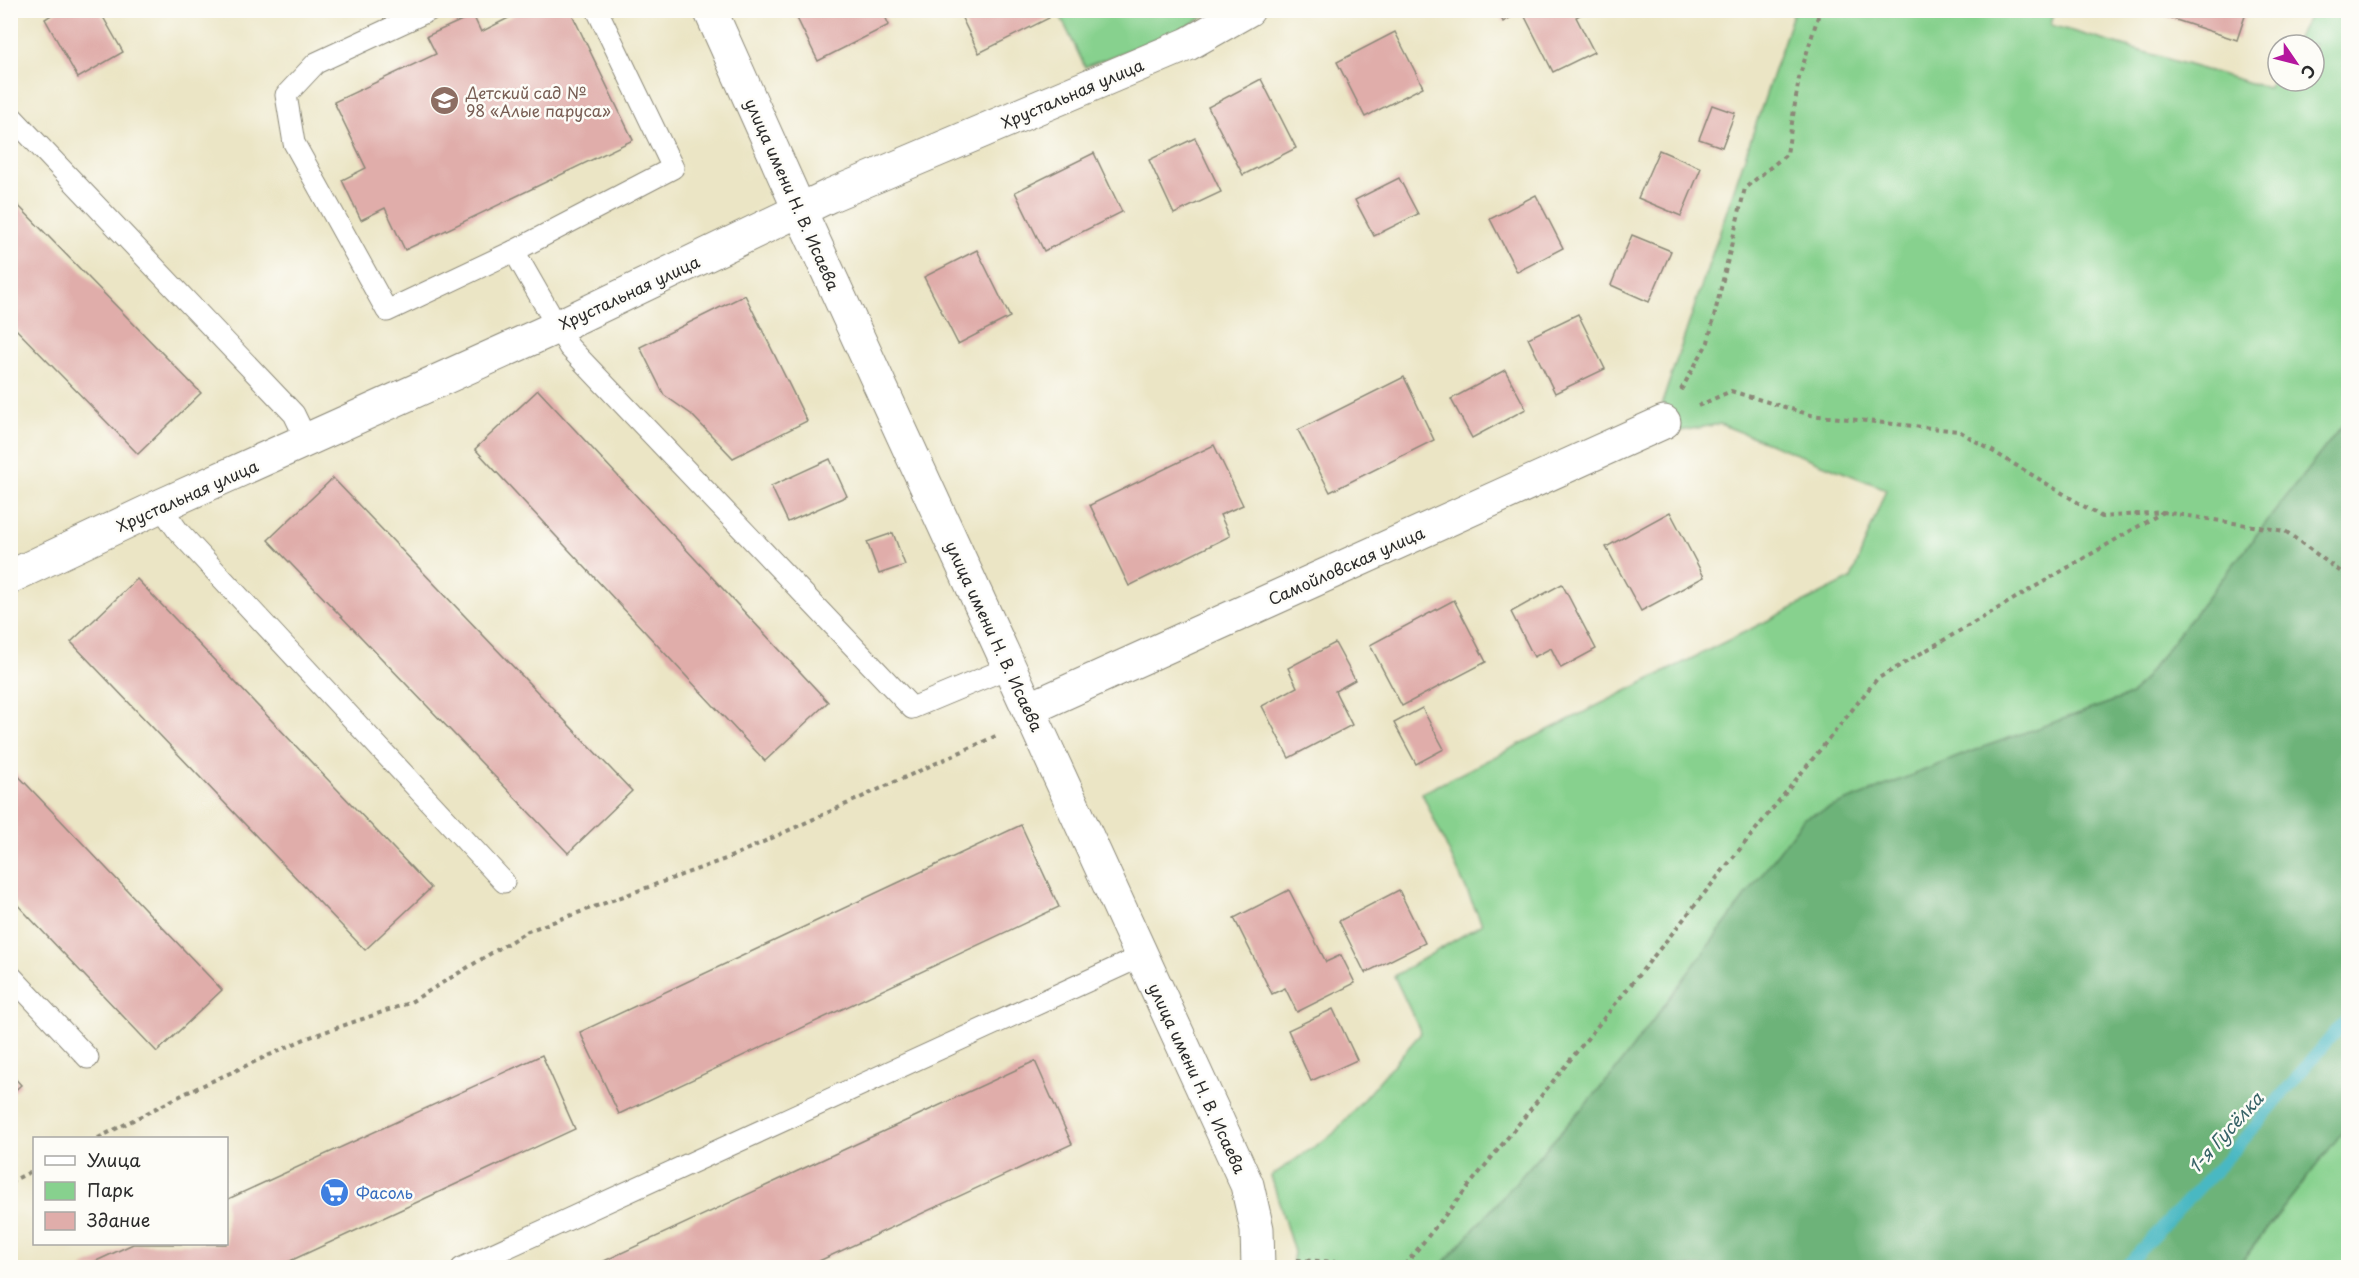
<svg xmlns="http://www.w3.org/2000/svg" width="2359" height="1278" viewBox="0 0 2359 1278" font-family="'Playpen Sans',sans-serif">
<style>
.green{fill:#87d18e;stroke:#597e5c;stroke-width:1.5}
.forest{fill:#6db379;stroke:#4c6f52;stroke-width:1.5}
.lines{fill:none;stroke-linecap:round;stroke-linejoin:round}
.stream{stroke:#4ab8c2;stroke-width:12}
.building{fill:#e0adaa}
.service-casing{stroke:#8b8878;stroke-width:23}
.minor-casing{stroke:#8b8878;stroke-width:35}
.path{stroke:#8b8878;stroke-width:4;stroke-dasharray:4.5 4.5;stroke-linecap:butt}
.service{stroke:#fff;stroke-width:21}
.minor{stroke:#fff;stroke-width:33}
.labels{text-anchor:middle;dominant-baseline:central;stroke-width:5;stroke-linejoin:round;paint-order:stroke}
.education-label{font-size:16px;fill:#785e54;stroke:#fdfcf7;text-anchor:start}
.street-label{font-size:16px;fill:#2b2b2b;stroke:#fdfcf7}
.shop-label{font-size:16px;fill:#366cbe;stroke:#fdfcf7;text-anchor:start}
.water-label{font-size:18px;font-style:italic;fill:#376367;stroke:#fdfcf7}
</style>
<rect width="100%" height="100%" fill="#fdfcf7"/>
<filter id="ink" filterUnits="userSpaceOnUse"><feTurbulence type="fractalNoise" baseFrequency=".0167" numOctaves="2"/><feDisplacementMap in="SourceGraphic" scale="12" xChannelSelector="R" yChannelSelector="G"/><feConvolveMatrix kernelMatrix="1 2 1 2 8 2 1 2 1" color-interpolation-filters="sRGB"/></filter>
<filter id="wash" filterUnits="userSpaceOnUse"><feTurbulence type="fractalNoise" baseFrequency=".008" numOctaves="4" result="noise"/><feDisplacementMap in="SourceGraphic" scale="24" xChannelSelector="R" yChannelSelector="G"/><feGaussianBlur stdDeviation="1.35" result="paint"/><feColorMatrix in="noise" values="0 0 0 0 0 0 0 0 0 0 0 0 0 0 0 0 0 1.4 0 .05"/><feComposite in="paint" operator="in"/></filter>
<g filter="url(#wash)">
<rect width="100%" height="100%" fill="#ebe5c5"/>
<g class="green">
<polygon points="1058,11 1214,11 1184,28 1085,67"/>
<polygon points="1794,11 2054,11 2051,25 2268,88 2278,72 2278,81 2314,81 2314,45 2293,45 2313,11 2348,11 2348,418 2131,695 1978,749 1804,818 1612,1075 1440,1267 1292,1267 1294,1252 1271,1176 1333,1134 1421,1033 1394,976 1482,924 1422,793 1851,579 1886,489 1720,424 1670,433 1662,403"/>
<polygon points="2348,1125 2348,1267 2237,1268 2345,1128"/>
</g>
<polygon class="forest" points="2348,418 2348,1125 2237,1267 1440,1267 1612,1075 1804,818 1978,749 2131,695"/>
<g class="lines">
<polyline class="stream" points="2124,1268 2234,1151 2348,1017"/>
</g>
<g id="blocks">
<g class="building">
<polygon points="59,10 99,10 123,52 78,78 45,19"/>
<polygon points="524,10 570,10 633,140 405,250 385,208 361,220 342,180 366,168 334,102 436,54 427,36 473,15 481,32"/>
<polygon points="793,10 882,10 889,25 818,61"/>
<polygon points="958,10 1045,10 1049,18 979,53"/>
<polygon points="1498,10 1589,10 1576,17 1594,52 1553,72 1522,11 1503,22"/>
<polygon points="2166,10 2247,10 2237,40 2164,16"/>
<polygon points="1395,32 1423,87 1365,117 1337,62"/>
<polygon points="1261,79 1296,148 1243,175 1208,107"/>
<polygon points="1712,105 1735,113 1722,147 1699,139"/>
<polygon points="1195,138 1221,192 1174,214 1149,160"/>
<polygon points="1659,150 1701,168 1681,216 1638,198"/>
<polygon points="1094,153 1122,212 1044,251 1015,192"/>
<polygon points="1399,178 1418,214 1374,236 1355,200"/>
<polygon points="1536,195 1563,248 1517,272 1490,219"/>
<polygon points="10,197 201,393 138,454 10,323"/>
<polygon points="1632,235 1671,251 1649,302 1611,285"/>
<polygon points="977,250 1010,317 958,344 924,277"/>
<polygon points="745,295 807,421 733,458 691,414 664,395 640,347"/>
<polygon points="1578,314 1605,369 1555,393 1528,338"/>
<polygon points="1505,370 1526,409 1472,438 1451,399"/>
<polygon points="1404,377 1434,440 1330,492 1298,430"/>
<polygon points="538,390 828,702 765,761 475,449"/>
<polygon points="1214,445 1243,505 1220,515 1230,536 1129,586 1090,505"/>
<polygon points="830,459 847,496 788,522 771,486"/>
<polygon points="333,478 632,791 568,853 268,540"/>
<polygon points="1670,512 1704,577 1641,611 1606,547"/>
<polygon points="893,533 905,565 879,574 867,542"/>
<polygon points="137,579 431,888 365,950 71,642"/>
<polygon points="1562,584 1596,649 1561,668 1551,648 1534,657 1511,612"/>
<polygon points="1454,600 1486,662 1402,706 1370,645"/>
<polygon points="1335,643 1355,680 1335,691 1352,725 1289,758 1262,706 1297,687 1288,668"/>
<polygon points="1422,708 1444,749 1416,764 1394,723"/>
<polygon points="10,767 222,990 157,1052 10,897"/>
<polygon points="1021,825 1059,907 619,1114 580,1032"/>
<polygon points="1289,890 1326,962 1341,955 1355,983 1297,1012 1285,988 1272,994 1234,918"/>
<polygon points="1399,890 1425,943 1365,973 1339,921"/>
<polygon points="1333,1009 1357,1060 1311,1081 1288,1030"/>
<polygon points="542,1055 575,1129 275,1268 81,1268 133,1244 226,1244 226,1200"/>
<polygon points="1035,1061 1072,1144 804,1268 608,1268 604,1261"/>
<polygon points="10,1073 21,1085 10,1095"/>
</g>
</g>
</g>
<g filter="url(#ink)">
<use href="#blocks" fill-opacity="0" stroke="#8b8878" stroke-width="1.5"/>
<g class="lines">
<defs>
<g id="service">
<polyline points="430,10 316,63 286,95 294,143 387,311 514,251 673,168 597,10"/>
<polyline points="10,115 294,414 307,441"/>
<polyline points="514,251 569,347 912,708 1010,667"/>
<polyline points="160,506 178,531 504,882"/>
<polyline points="10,975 88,1058"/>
<polyline points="462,1268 1142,956"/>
</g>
<g id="minor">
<polyline points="710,10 800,211 1247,1185 1257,1229 1258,1268"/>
<polyline points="10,577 160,506 557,327 829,196 1188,44 1248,10"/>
<polyline points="1029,709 1664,422"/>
</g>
</defs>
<use href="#service" class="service-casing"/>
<use href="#minor" class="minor-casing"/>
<g class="path">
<polyline points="1681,390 1708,342 1745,188 1787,154 1799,78 1820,10"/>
<polyline points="1698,406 1731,391 1811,415 1959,431 2102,517 2163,512 2285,531 2348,577"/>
<polyline points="98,1138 186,1093 307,1038 409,1003 528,931 728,858 998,735"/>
<polyline points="10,1182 34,1170"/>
<polyline points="1297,1260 1405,1265 1877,679 2163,512"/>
</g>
<use href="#service" class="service"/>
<use href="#minor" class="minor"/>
</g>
</g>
<defs>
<symbol id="school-disc" viewBox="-11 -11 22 22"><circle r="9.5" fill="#8d6e63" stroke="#fdfcf7"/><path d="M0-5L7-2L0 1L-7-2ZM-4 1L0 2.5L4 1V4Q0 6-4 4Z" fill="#fff"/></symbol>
<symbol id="supermarket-disc" viewBox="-11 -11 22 22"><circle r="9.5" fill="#3f7fe0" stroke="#fdfcf7"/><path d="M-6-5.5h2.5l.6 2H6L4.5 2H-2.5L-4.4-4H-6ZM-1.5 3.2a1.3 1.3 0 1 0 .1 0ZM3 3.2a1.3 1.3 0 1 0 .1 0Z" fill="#fff"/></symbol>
</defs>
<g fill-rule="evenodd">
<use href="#school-disc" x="428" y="84" width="33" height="33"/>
<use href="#supermarket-disc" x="318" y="1176" width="33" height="33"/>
</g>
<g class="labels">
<g class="education-label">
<text x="466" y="92">Детский сад №<tspan x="466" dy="18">98 «Алые паруса»</tspan></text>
</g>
<g class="street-label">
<text transform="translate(1072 93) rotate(-23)">Хрустальная улица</text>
<text transform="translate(793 194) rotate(66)">улица имени Н. В. Исаева</text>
<text transform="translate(629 292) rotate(-25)">Хрустальная улица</text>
<text transform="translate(187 495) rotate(-24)">Хрустальная улица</text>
<text transform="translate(1346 565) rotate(-24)">Самойловская улица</text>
<text transform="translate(995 636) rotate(65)">улица имени Н. В. Исаева</text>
<text transform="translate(1198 1078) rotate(65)">улица имени Н. В. Исаева</text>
</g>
<g class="shop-label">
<text x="356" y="1192">Фасоль</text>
</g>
<g class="water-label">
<text transform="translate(2225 1132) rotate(-48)">1-я Гусёлка</text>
</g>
</g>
<rect width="2359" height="1278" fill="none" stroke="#fdfcf7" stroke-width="36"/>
<rect x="33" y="1137" width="195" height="108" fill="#fdfcf7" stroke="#a9a8a5" stroke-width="1.5"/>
<rect x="45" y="1156" width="30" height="9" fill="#ffffff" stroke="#a9a8a5" stroke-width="1.5"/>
<text x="87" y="1167" font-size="18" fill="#2b2b2b">Улица</text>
<rect x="45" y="1182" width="30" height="18" fill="#87d18e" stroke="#a9a8a5" stroke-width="1.5"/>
<text x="87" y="1197" font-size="18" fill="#2b2b2b">Парк</text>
<rect x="45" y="1212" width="30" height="18" fill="#e0adaa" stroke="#a9a8a5" stroke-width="1.5"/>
<text x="87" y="1227" font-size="18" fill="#2b2b2b">Здание</text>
<g transform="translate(2296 63) rotate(125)"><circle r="28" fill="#fdfcf7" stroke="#a9a8a5" stroke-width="1.5"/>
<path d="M0-4.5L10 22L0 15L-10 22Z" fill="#b5179e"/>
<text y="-9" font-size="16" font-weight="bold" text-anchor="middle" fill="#2b2b2b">С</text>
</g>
</svg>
